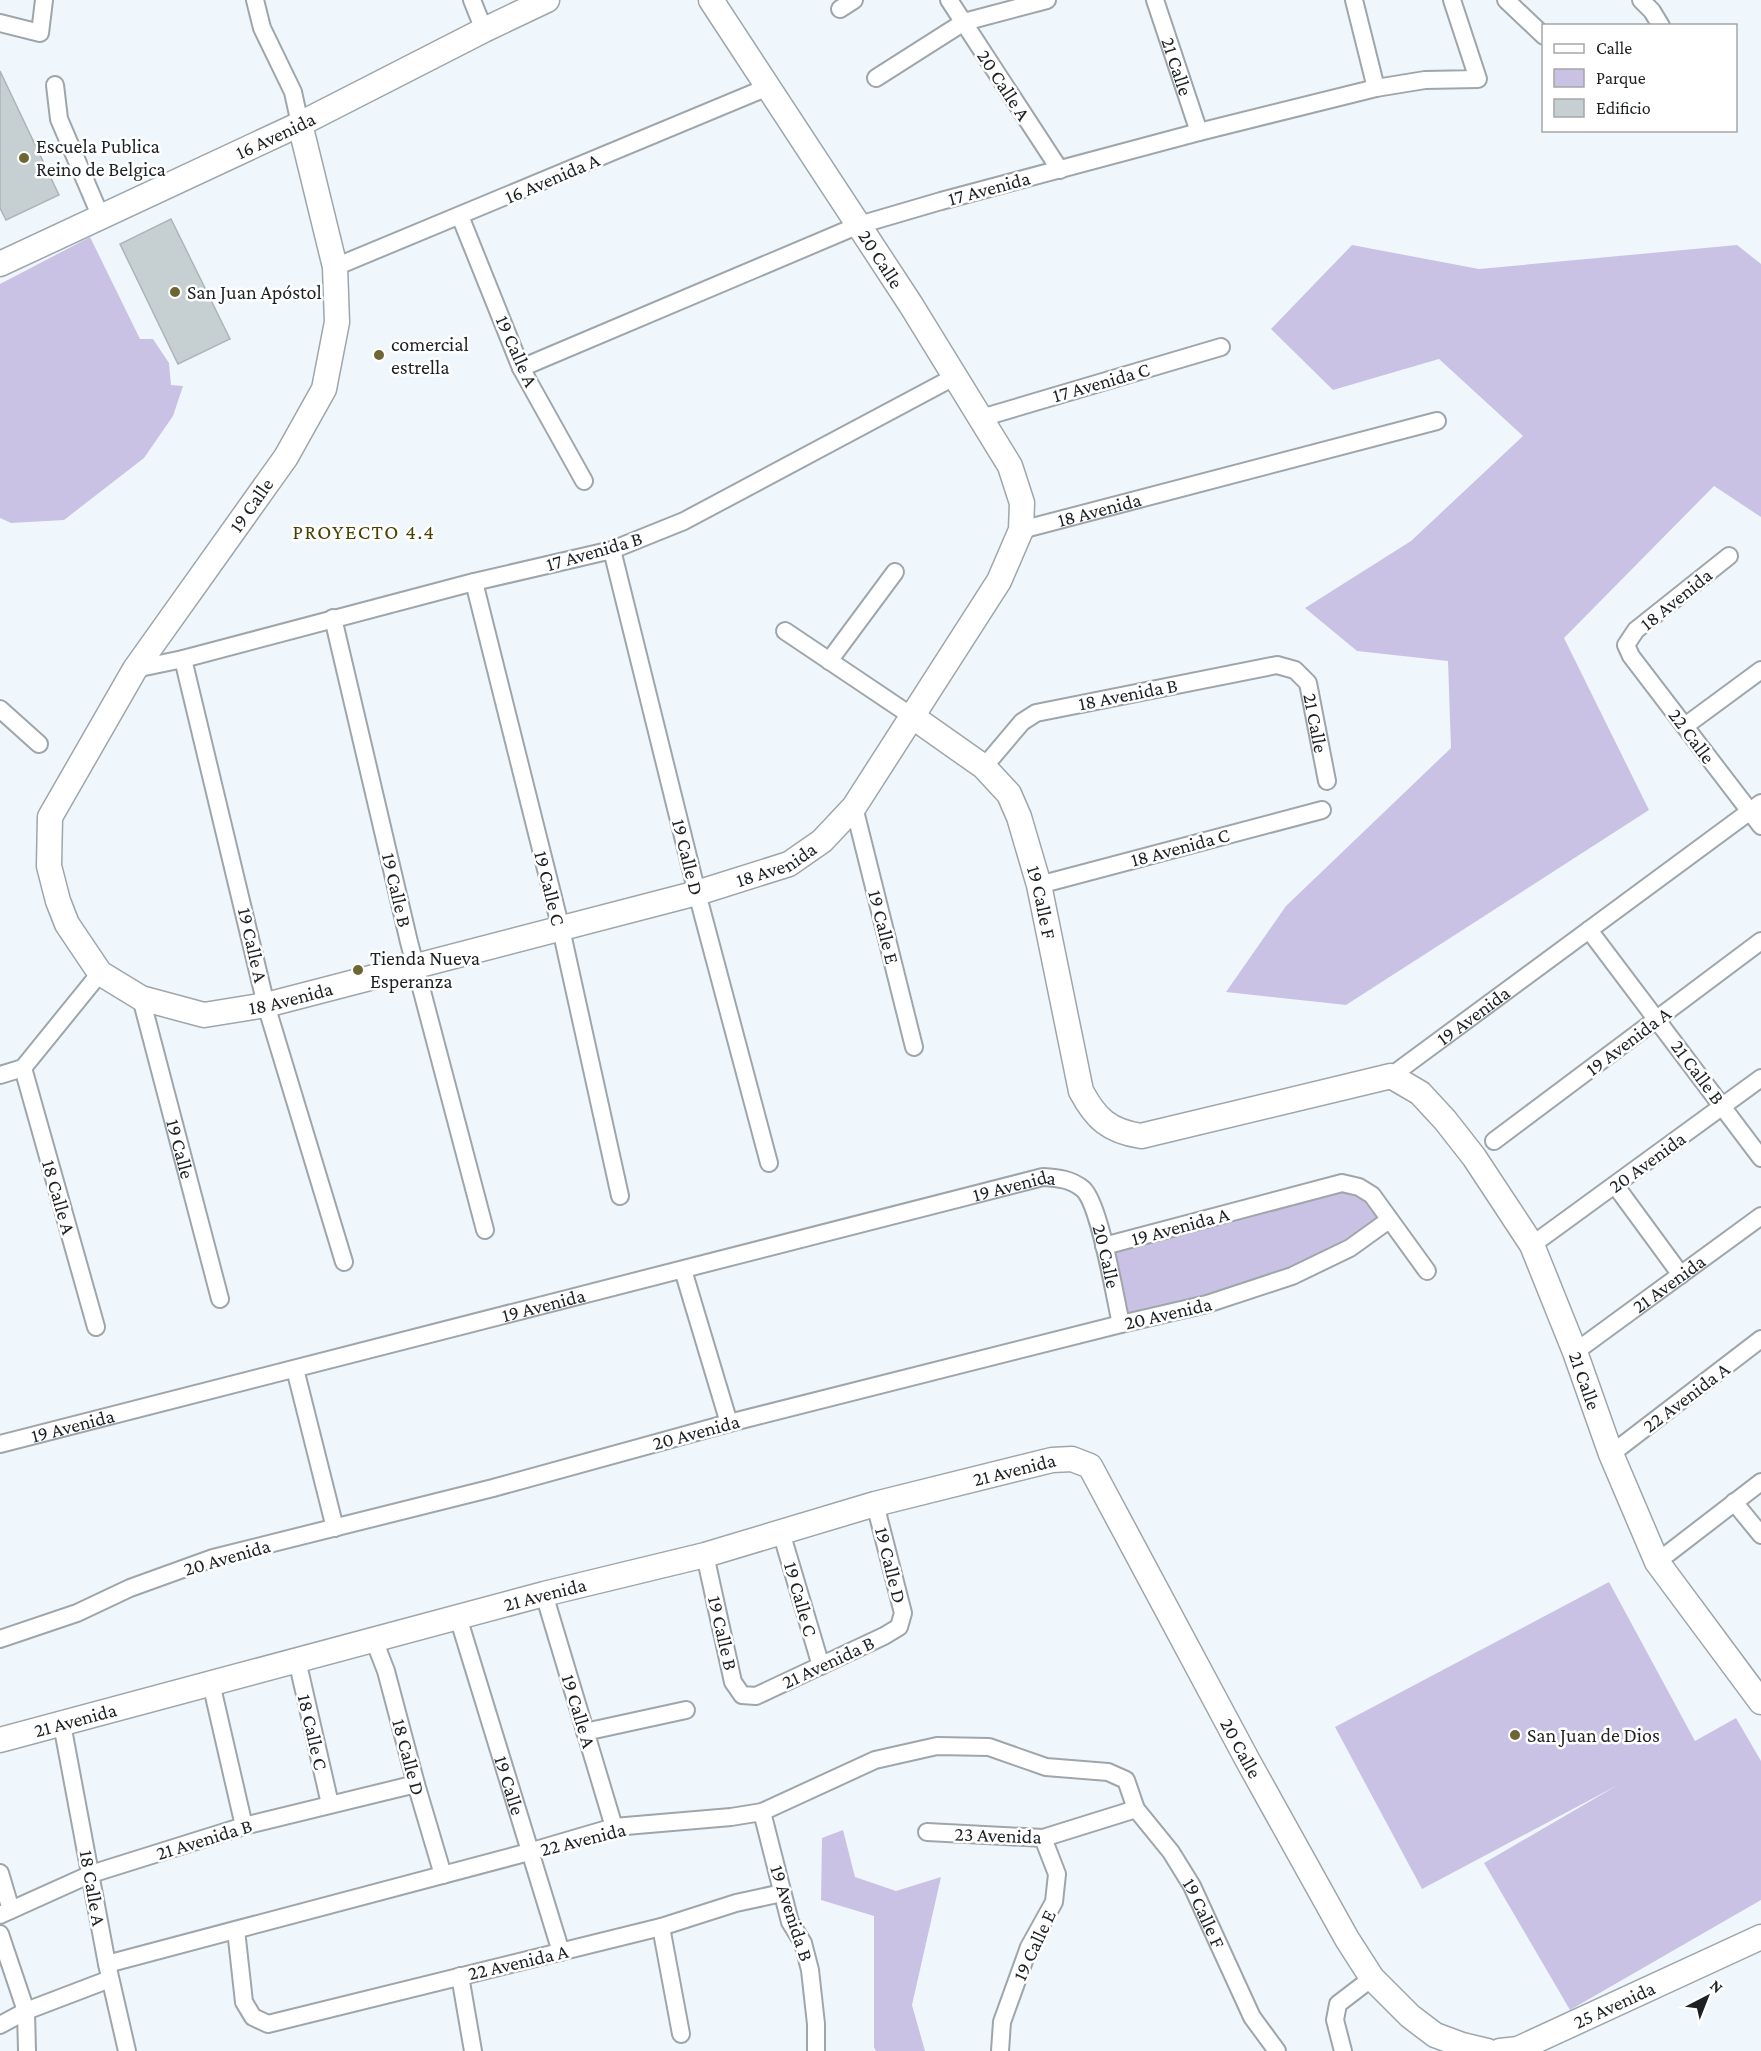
<svg xmlns="http://www.w3.org/2000/svg" width="1761" height="2051" viewBox="0 0 1761 2051" font-family="'Crimson Pro',serif">
<style>
.green{fill:#cac2e5}
.building{fill:#c6d0d3;stroke:#acb5b8;stroke-width:1.5}
.lines{fill:none;stroke-linecap:round;stroke-linejoin:round}
.street-casing{stroke:#9ea6ab;stroke-width:20}
.secondary-casing{stroke:#9ea6ab;stroke-width:27}
.street{stroke:#fff;stroke-width:16}
.secondary{stroke:#fff;stroke-width:24}
.poi-dot{fill:#6d6633;stroke:#fff;stroke-width:2}
.labels{text-anchor:middle;dominant-baseline:central;stroke-width:5;stroke-linejoin:round;paint-order:stroke}
.street-label{font-size:20px;fill:#1e2123;stroke:#fff}
.poi-label{font-size:20px;fill:#1e2123;stroke:#fff;text-anchor:start}
.neighbourhood-label{font-size:21px;letter-spacing:1.5px;fill:#4a4100;stroke:#fff}
</style>
<rect width="100%" height="100%" fill="#eff7fd"/>
<g class="green">
<polygon points="90,237 140,339 153,339 169,363 171,385 183,386 173,416 144,458 64,520 11,523 0,518 0,284"/>
<polygon points="1352,245 1479,269 1737,245 1761,264 1761,517 1714,486 1564,638 1649,810 1346,1005 1226,992 1286,906 1451,748 1448,661 1357,651 1305,608 1411,541 1523,436 1439,359 1333,390 1271,329"/>
<polygon points="1359,1187 1389,1220 1292,1276 1121,1324 1104,1246"/>
<polygon points="1609,1582 1695,1741 1736,1718 1761,1761 1761,1900 1570,2010 1484,1863 1618,1785 1422,1889 1335,1727"/>
<polygon points="843,1830 855,1877 896,1891 941,1877 912,2005 925,2051 876,2051 874,2047 874,1916 821,1900 822,1838"/>
</g>
<g class="building">
<polygon points="0,71 59,195 6,220 0,208"/>
<polygon points="171,219 230,339 178,364 120,244"/>
</g>
<g class="lines">
<defs>
<g id="street">
<polyline points="255,0 262,28 293,92 300,124"/>
<polyline points="472,0 484,30"/>
<polyline points="949,0 1060,170"/>
<path id="s1" d="M 1155,0 L 1199,132"/>
<polyline points="1354,0 1376,88"/>
<polyline points="1506,0 1544,36"/>
<polyline points="1641,0 1652,11 1661,26"/>
<polyline points="840,9 854,0"/>
<polyline points="0,23 40,33 44,0"/>
<polyline points="876,78 964,22 1047,0"/>
<polyline points="55,85 59,119 100,215"/>
<polyline points="460,216 521,368 584,481"/>
<polyline points="335,267 768,87"/>
<polyline points="521,368 859,225 941,201 1199,132 1376,88 1425,80 1478,79 1452,0"/>
<polyline points="981,418 1221,347"/>
<path id="s2" d="M 1021,530 L 1437,421"/>
<polyline points="612,550 697,893 769,1163"/>
<polyline points="1729,556 1636,630 1626,645 1631,656 1761,826"/>
<polyline points="474,582 561,929 620,1196"/>
<polyline points="333,618 409,942 485,1230"/>
<polyline points="785,631 913,717"/>
<polyline points="183,659 266,1005 344,1262"/>
<polyline points="829,661 895,572"/>
<polyline points="135,669 183,659 474,582 612,550 684,521 956,376"/>
<polyline points="0,709 39,744"/>
<polyline points="1685,726 1761,670"/>
<path id="s3" d="M 984,767 L 1022,722 L 1036,713 L 1277,665 L 1295,670 L 1308,683 L 1327,781"/>
<polyline points="854,807 914,1047"/>
<polyline points="1039,885 1322,810"/>
<polyline points="1589,930 1761,1158"/>
<path id="s4" d="M 141,998 L 220,1299"/>
<polyline points="23,1068 96,1327"/>
<polyline points="0,1075 23,1068 100,973"/>
<path id="s5" d="M 1391,1076 L 1761,803"/>
<polyline points="1494,1141 1761,941"/>
<polyline points="1615,1185 1681,1275"/>
<polyline points="1532,1245 1761,1078"/>
<polyline points="1104,1246 1342,1183 1359,1187 1372,1195 1427,1271"/>
<polyline points="683,1270 729,1423"/>
<path id="s6" d="M 1575,1352 L 1761,1216"/>
<polyline points="295,1369 335,1528"/>
<path id="s7" d="M 0,1444 L 1043,1177 C 1058,1178 1071,1179 1083,1189 C 1100,1204 1115,1298 1121,1324"/>
<polyline points="1611,1454 1761,1339"/>
<polyline points="1734,1502 1761,1535"/>
<polyline points="781,1532 821,1666"/>
<polyline points="705,1555 733,1682 742,1695 756,1696 884,1636 899,1627 903,1613 875,1504"/>
<polyline points="1657,1562 1761,1482"/>
<polyline points="544,1594 614,1827"/>
<path id="s8" d="M 458,1617 L 561,1952"/>
<polyline points="0,1639 77,1613 130,1588 213,1558 493,1488 729,1423 1121,1324 1207,1304 1292,1276 1350,1248 1389,1220"/>
<polyline points="374,1640 386,1671 416,1784 443,1875"/>
<polyline points="297,1660 330,1804"/>
<polyline points="211,1683 244,1826"/>
<polyline points="62,1724 107,1964 127,2051"/>
<polyline points="585,1732 686,1710"/>
<polyline points="762,1812 790,1922 803,1943 810,1970 816,2024 816,2051"/>
<polyline points="927,1832 1043,1838 1136,1809"/>
<polyline points="0,1873 11,1910"/>
<polyline points="0,1915 91,1874 244,1826 416,1784"/>
<polyline points="661,1927 681,2034"/>
<polyline points="236,1930 244,2002 253,2017 268,2024 661,1927 736,1903 782,1893"/>
<polyline points="0,1934 26,2011 27,2051"/>
<path id="s9" d="M 107,1964 L 529,1852 L 614,1827 L 731,1817 L 762,1812 L 875,1760 L 937,1746 L 989,1747 L 1046,1767 L 1108,1772 L 1126,1780 L 1136,1809 L 1171,1852 L 1192,1886 L 1252,2017 L 1277,2051"/>
<polyline points="460,1976 473,2051"/>
<polyline points="0,2025 26,2011 110,1979"/>
<polyline points="1000,2051 1002,2022 1029,1947 1054,1902 1057,1874 1043,1838"/>
<polyline points="1343,2051 1335,2020 1338,2004 1372,1978"/>
</g>
<g id="secondary">
<path id="s10" d="M 300,124 L 335,267 L 337,322 L 324,389 L 286,457 L 135,669 L 50,817 L 49,866 L 58,901 L 67,924 L 100,973 L 141,998 L 204,1015 L 266,1005 L 697,893 L 789,864 L 822,841 L 854,807 L 999,581 L 1021,530 L 1022,503 L 1010,466 L 911,305 L 711,0"/>
<path id="s11" d="M 0,264 L 300,124 L 484,30 L 547,0"/>
<path id="s12" d="M 913,717 L 984,767 L 1009,794 L 1019,817 L 1039,885 L 1081,1091 C 1096,1119 1109,1131 1141,1136 L 1391,1076 L 1420,1093 L 1445,1120 L 1474,1157 L 1532,1245 L 1575,1352 L 1611,1454 L 1657,1562 L 1761,1702"/>
<path id="s13" d="M 0,1740 L 544,1594 L 705,1555 L 875,1504 L 1052,1460 L 1072,1459 L 1090,1466 L 1248,1761 L 1347,1939 L 1372,1978 L 1410,2016 L 1435,2035 L 1462,2045 L 1487,2051"/>
<path id="s14" d="M 1500,2051 L 1518,2049 L 1761,1937"/>
</g>
</defs>
<use href="#street" class="street-casing"/>
<use href="#secondary" class="secondary-casing"/>
<use href="#street" class="street"/>
<use href="#secondary" class="secondary"/>
</g>
<g class="poi-dot">
<circle cx="24" cy="158" r="6"/>
<circle cx="175" cy="292" r="6"/>
<circle cx="379" cy="355" r="6"/>
<circle cx="358" cy="970" r="6"/>
<circle cx="1515" cy="1735" r="6"/>
</g>
<g class="labels">
<g class="street-label">
<text stroke="none"><textPath href="#s1" startOffset="70">21 Calle</textPath></text>
<text transform="translate(1004 85) rotate(57)">20 Calle A</text>
<text stroke="none"><textPath href="#s11" startOffset="304">16 Avenida</textPath></text>
<text transform="translate(552 178) rotate(-23)">16 Avenida A</text>
<text transform="translate(989 188) rotate(-15)">17 Avenida</text>
<text transform="translate(881 259) rotate(57)">20 Calle</text>
<text transform="translate(517 351) rotate(66)">19 Calle A</text>
<text transform="translate(1101 382) rotate(-16)">17 Avenida C</text>
<text transform="translate(251 505) rotate(-55)">19 Calle</text>
<text stroke="none"><textPath href="#s2" startOffset="81">18 Avenida</textPath></text>
<text transform="translate(594 551) rotate(-16)">17 Avenida B</text>
<text transform="translate(1676 599) rotate(-39)">18 Avenida</text>
<text transform="translate(1128 694) rotate(-11)">18 Avenida B</text>
<text stroke="none"><textPath href="#s3" startOffset="399">21 Calle</textPath></text>
<text transform="translate(1692 736) rotate(53)">22 Calle</text>
<text transform="translate(1180 847) rotate(-15)">18 Avenida C</text>
<text transform="translate(688 857) rotate(76)">19 Calle D</text>
<text stroke="none"><textPath href="#s10" startOffset="1654">18 Avenida</textPath></text>
<text transform="translate(550 888) rotate(76)">19 Calle C</text>
<text transform="translate(397 890) rotate(77)">19 Calle B</text>
<text stroke="none"><textPath href="#s12" startOffset="237">19 Calle F</textPath></text>
<text transform="translate(884 927) rotate(76)">19 Calle E</text>
<text transform="translate(253 945) rotate(77)">19 Calle A</text>
<text stroke="none"><textPath href="#s10" startOffset="1150">18 Avenida</textPath></text>
<text stroke="none"><textPath href="#s5" startOffset="102">19 Avenida</textPath></text>
<text transform="translate(1628 1041) rotate(-37)">19 Avenida A</text>
<text transform="translate(1698 1072) rotate(53)">21 Calle B</text>
<text stroke="none"><textPath href="#s4" startOffset="156">19 Calle</textPath></text>
<text transform="translate(1647 1162) rotate(-36)">20 Avenida</text>
<text stroke="none"><textPath href="#s7" startOffset="1047">19 Avenida</textPath></text>
<text transform="translate(59 1197) rotate(74)">18 Calle A</text>
<text transform="translate(1180 1226) rotate(-15)">19 Avenida A</text>
<text stroke="none"><textPath href="#s7" startOffset="1191">20 Calle</textPath></text>
<text stroke="none"><textPath href="#s6" startOffset="116">21 Avenida</textPath></text>
<text stroke="none"><textPath href="#s7" startOffset="561">19 Avenida</textPath></text>
<text transform="translate(1168 1313) rotate(-13)">20 Avenida</text>
<text stroke="none"><textPath href="#s12" startOffset="1134">21 Calle</textPath></text>
<text transform="translate(1686 1397) rotate(-37)">22 Avenida A</text>
<text stroke="none"><textPath href="#s7" startOffset="75">19 Avenida</textPath></text>
<text transform="translate(696 1432) rotate(-15)">20 Avenida</text>
<text stroke="none"><textPath href="#s13" startOffset="1050">21 Avenida</textPath></text>
<text transform="translate(227 1557) rotate(-16)">20 Avenida</text>
<text transform="translate(891 1565) rotate(76)">19 Calle D</text>
<text stroke="none"><textPath href="#s13" startOffset="564">21 Avenida</textPath></text>
<text transform="translate(801 1599) rotate(74)">19 Calle C</text>
<text transform="translate(723 1633) rotate(77)">19 Calle B</text>
<text transform="translate(828 1662) rotate(-25)">21 Avenida B</text>
<text transform="translate(579 1711) rotate(73)">19 Calle A</text>
<text stroke="none"><textPath href="#s13" startOffset="78">21 Avenida</textPath></text>
<text transform="translate(313 1732) rotate(77)">18 Calle C</text>
<text stroke="none"><textPath href="#s13" startOffset="1448">20 Calle</textPath></text>
<text transform="translate(409 1757) rotate(75)">18 Calle D</text>
<text stroke="none"><textPath href="#s8" startOffset="176">19 Calle</textPath></text>
<text transform="translate(998 1835) rotate(2)">23 Avenida</text>
<text transform="translate(204 1839) rotate(-17)">21 Avenida B</text>
<text transform="translate(583 1839) rotate(-14)">22 Avenida</text>
<text transform="translate(93 1888) rotate(80)">18 Calle A</text>
<text transform="translate(792 1913) rotate(72)">19 Avenida B</text>
<text stroke="none"><textPath href="#s9" startOffset="1212">19 Calle F</textPath></text>
<text transform="translate(1034 1945) rotate(-65)">19 Calle E</text>
<text transform="translate(518 1962) rotate(-13)">22 Avenida A</text>
<text stroke="none"><textPath href="#s14" startOffset="124">25 Avenida</textPath></text>
</g>
<g class="poi-label">
<text x="36" y="146">Escuela Publica<tspan x="36" dy="23">Reino de Belgica</tspan></text>
<text x="187" y="292">San Juan Apóstol</text>
<text x="391" y="344">comercial<tspan x="391" dy="23">estrella</tspan></text>
<text x="370" y="958">Tienda Nueva<tspan x="370" dy="23">Esperanza</tspan></text>
<text x="1527" y="1735">San Juan de Dios</text>
</g>
<g class="neighbourhood-label">
<text x="364" y="532">PROYECTO 4.4</text>
</g>
</g>
<rect x="1542" y="24" width="195" height="108" fill="#ffffff" stroke="#a5a6a7" stroke-width="1.5"/>
<rect x="1554" y="44" width="30" height="9" fill="#ffffff" stroke="#a5a6a7" stroke-width="1.5"/>
<text x="1596" y="54" font-size="18" fill="#1e2123">Calle</text>
<rect x="1554" y="69" width="30" height="18" fill="#cac2e5" stroke="#a5a6a7" stroke-width="1.5"/>
<text x="1596" y="84" font-size="18" fill="#1e2123">Parque</text>
<rect x="1554" y="99" width="30" height="18" fill="#c6d0d3" stroke="#a5a6a7" stroke-width="1.5"/>
<text x="1596" y="114" font-size="18" fill="#1e2123">Edificio</text>
<g transform="translate(1707 1997) rotate(42)" stroke="#ffffff" stroke-width="4.5" paint-order="stroke">
<path d="M0-4.5L10 22L0 15L-10 22Z" fill="#1e2123"/>
<text y="-9" font-size="16" font-weight="bold" text-anchor="middle" fill="#1e2123">N</text>
</g>
</svg>
